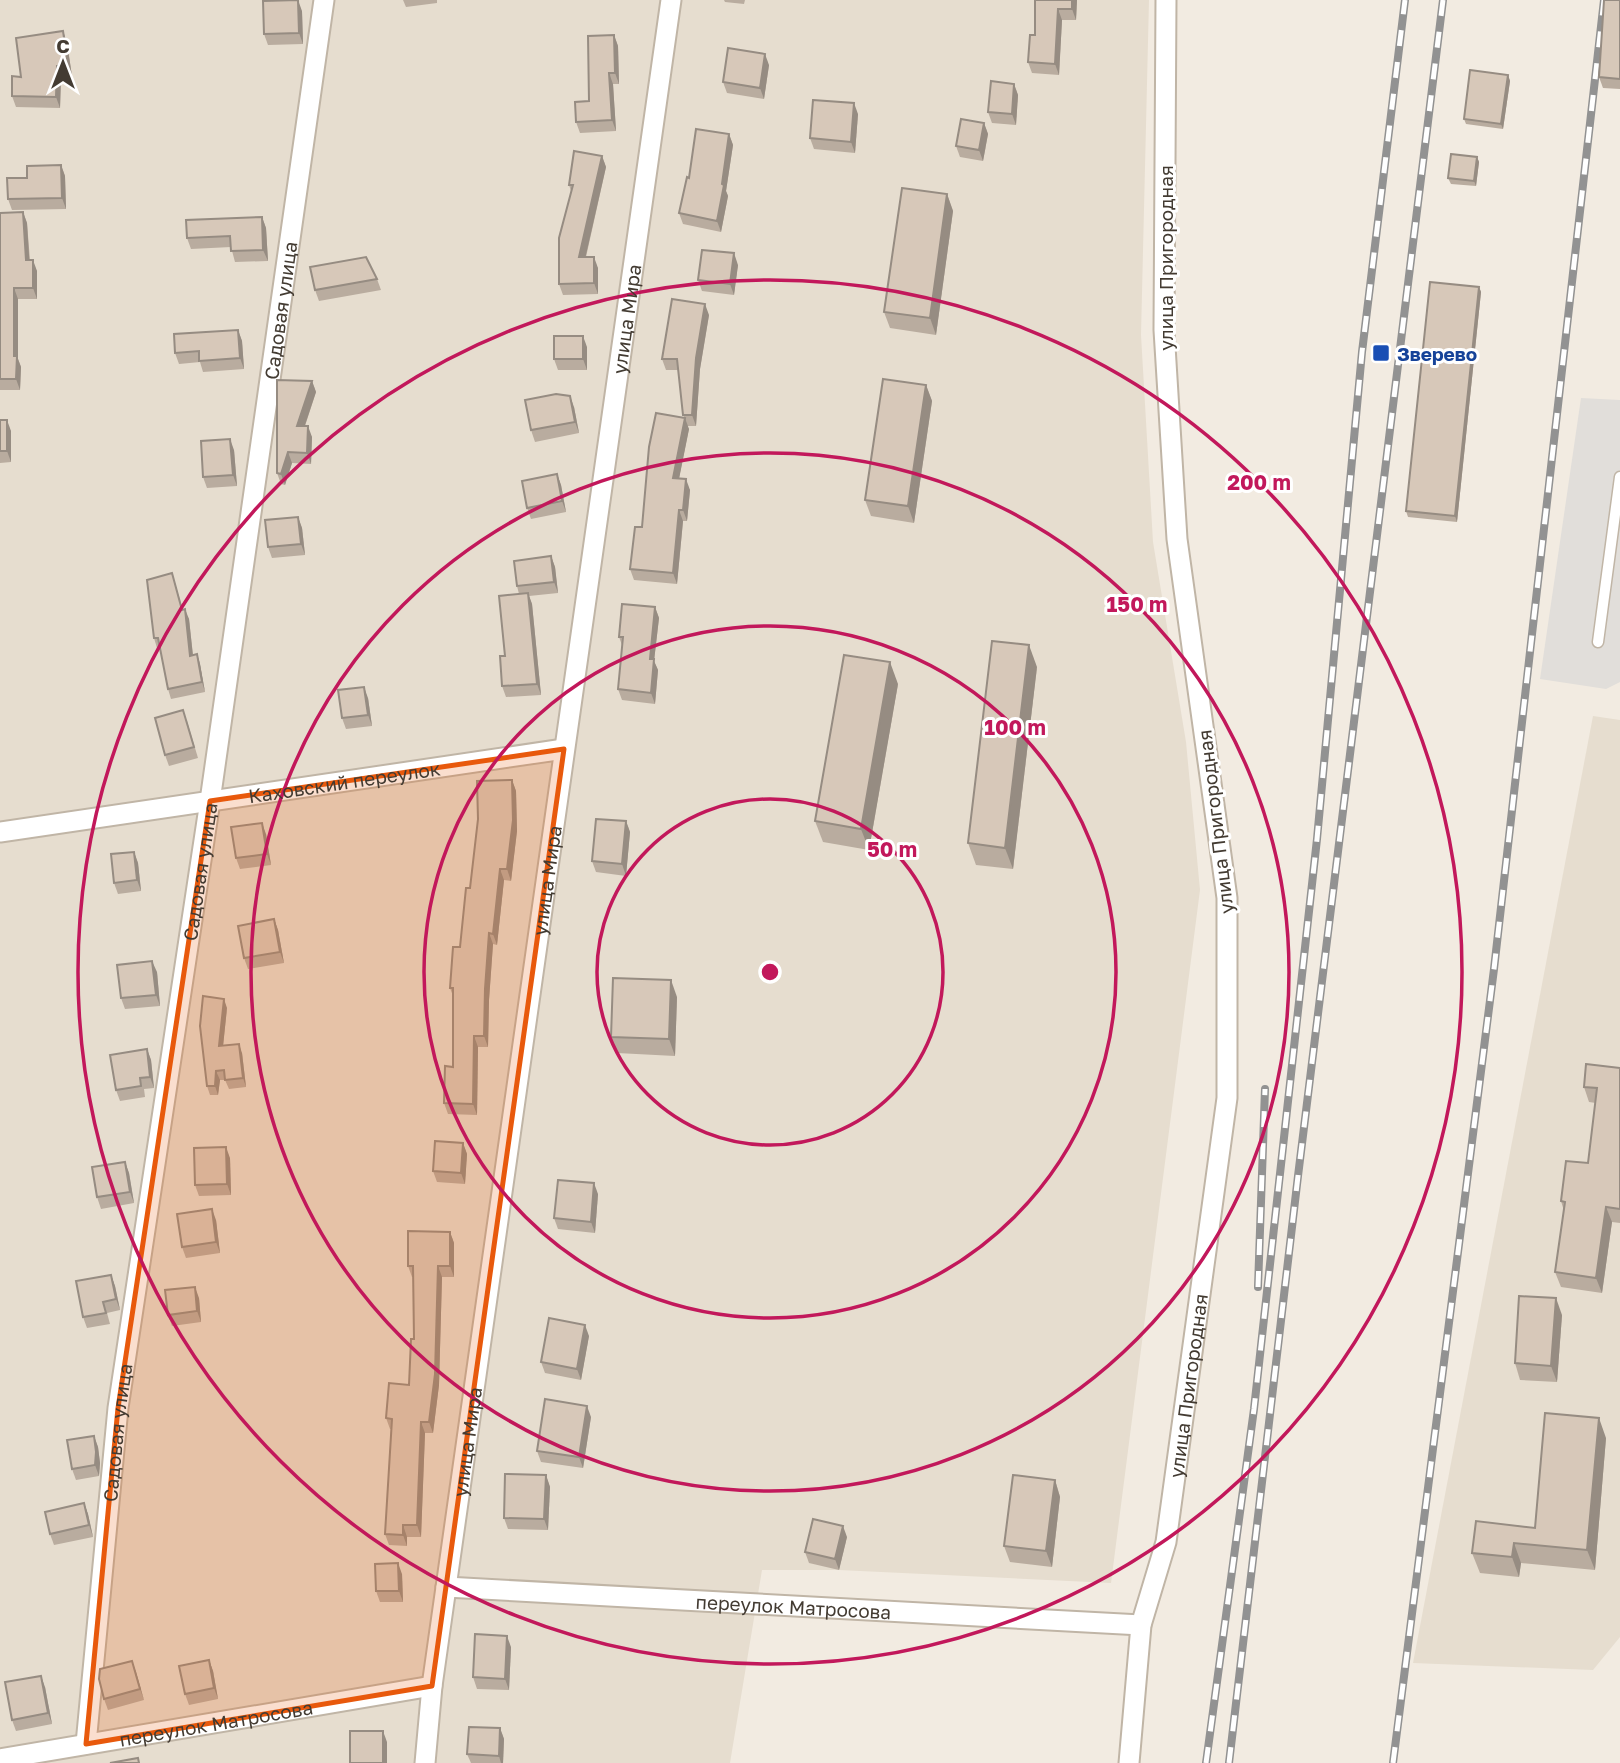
<svg xmlns="http://www.w3.org/2000/svg" width="1620" height="1763" viewBox="0 0 1620 1763" font-family="'Golos Text',sans-serif">
<style>
.residential{fill:#e6ddcf}
.parking{fill:#e1deda}
.lines{fill:none;stroke-linecap:round;stroke-linejoin:round}
.lane-casing{stroke:#c0b5a6;stroke-width:13}
.street-casing{stroke:#c0b5a6;stroke-width:23}
.lane{stroke:#fff;stroke-width:10}
.street{stroke:#fff;stroke-width:19}
.rail-casing{stroke:#929292;stroke-width:8}
.rail{stroke:#fff;stroke-width:5;stroke-dasharray:16;stroke-linecap:butt}
.wall{fill:#b9ac9f}
.shaded-wall{fill:#968c82}
.building{fill:#d7c8b9;stroke:#968c82;stroke-width:2}
.marked{fill:#e8590c;fill-opacity:0.2;stroke:#e8590c;stroke-width:5;stroke-linejoin:round}
.ring{fill:none;stroke:#c2185b;stroke-width:3.5}
.transit-dot{fill:#1a4fb4;stroke:#fff;stroke-width:2.5}
.labels{text-anchor:middle;dominant-baseline:central;stroke-width:6;stroke-linejoin:round;paint-order:stroke}
.street-label{font-size:19px;fill:#433b32;stroke:#fff}
.transit-label{font-size:19px;font-weight:bold;fill:#164399;stroke:#fff;text-anchor:start}
.centre{fill:#c2185b;stroke:#fff;stroke-width:3.5}
.ring-label{font-size:21px;text-anchor:middle;font-weight:bold;fill:#c2185b;stroke:#fff;stroke-width:6;stroke-linejoin:round;paint-order:stroke}
</style>
<rect width="100%" height="100%" fill="#f2ebe1"/>
<g class="residential">
<polygon points="0,0 1149,0 1141,335 1153,542 1186,742 1200,890 1111,1583 839,1570 762,1570 730,1763 0,1763"/>
<polygon points="1593,716 1620,720 1620,1637 1593,1670 1413,1663"/>
</g>
<polygon class="parking" points="1581,398 1620,400 1620,682 1606,689 1540,679"/>
<g class="lines">
<defs>
<polyline id="lane" points="1598,642 1620,477"/>
<g id="street">
<path id="s1" d="M 0,832 L 564,749"/>
<path id="s2" d="M 446,1587 L 1141,1625"/>
<path id="s3" d="M 86,1744 L 118,1408 L 210,801 L 324,0"/>
<path id="s4" d="M 0,1759 L 432,1686"/>
<path id="s5" d="M 425,1763 L 432,1686 L 671,0"/>
<path id="s6" d="M 1129,1763 L 1141,1625 L 1166,1542 L 1227,1098 L 1227,898 L 1177,539 L 1164,330 L 1166,0"/>
</g>
</defs>
<use href="#lane" class="lane-casing"/>
<use href="#street" class="street-casing"/>
<use href="#lane" class="lane"/>
<use href="#street" class="street"/>
<defs>
<g id="rail">
<polyline points="1258,1287 1265,1089"/>
<polyline points="1206,1763 1254,1409 1317,839 1362,352 1405,0"/>
<polyline points="1229,1763 1298,1176 1443,0"/>
<polyline points="1393,1763 1494,969 1604,0"/>
</g>
</defs>
<use href="#rail" class="rail-casing"/>
<use href="#rail" class="rail"/>
</g>
<g class="wall">
<polygon points="403,0 437,0 437,3 406,7"/>
<polygon points="724,0 745,0 744,4 725,2"/>
<polygon points="1035,0 1077,0 1076,20 1062,20 1059,75 1032,73 1028,62 1035,35"/>
<polygon points="1620,0 1620,89 1603,88 1599,77"/>
<polygon points="302,11 303,44 268,45 264,34"/>
<polygon points="63,31 67,43 72,76 61,77 60,108 16,107 12,96 21,77"/>
<polygon points="614,35 618,46 619,84 613,84 616,131 580,133 576,122 589,101"/>
<polygon points="769,65 764,99 727,93 723,82"/>
<polygon points="1508,75 1510,81 1503,129 1466,124 1464,119"/>
<polygon points="1014,84 1018,95 1016,125 992,123 988,112"/>
<polygon points="858,114 855,153 814,149 810,138"/>
<polygon points="984,123 988,134 983,161 960,157 956,146"/>
<polygon points="729,134 733,145 726,191 728,196 721,232 683,224 679,213"/>
<polygon points="602,156 606,167 586,257 598,268 598,294 563,295 559,284 571,191 569,185"/>
<polygon points="1477,157 1479,162 1476,186 1451,184 1448,178"/>
<polygon points="61,165 65,176 66,209 12,210 8,199 27,178"/>
<polygon points="947,194 953,211 936,335 890,328 884,312"/>
<polygon points="23,212 27,223 30,260 37,271 37,299 18,299 18,359 21,367 20,390 0,390 0,213"/>
<polygon points="262,217 266,228 268,261 235,262 231,247 191,249 187,238"/>
<polygon points="738,265 734,295 702,291 698,280"/>
<polygon points="377,279 381,290 319,301 315,290"/>
<polygon points="1479,287 1481,292 1457,522 1408,517 1406,511"/>
<polygon points="709,315 700,369 696,426 687,426 689,429 679,478 690,490 687,521 683,521 677,584 634,580 630,569 642,527 684,418 678,370 666,370 662,359"/>
<polygon points="238,330 242,341 244,369 203,372 200,362 179,364 175,353"/>
<polygon points="587,347 587,370 558,370 554,359"/>
<polygon points="312,381 316,392 305,426 312,437 311,464 292,463 285,485 281,484 277,473"/>
<polygon points="926,385 932,401 914,523 871,516 865,500"/>
<polygon points="574,407 579,433 535,442 531,430"/>
<polygon points="0,420 11,431 11,462 0,463"/>
<polygon points="234,450 237,486 207,488 203,477"/>
<polygon points="557,474 561,485 566,512 531,519 527,508"/>
<polygon points="298,517 302,528 305,555 272,558 268,547"/>
<polygon points="551,556 555,567 558,593 529,596 532,604 541,695 506,697 502,686 505,656 519,594 517,586"/>
<polygon points="172,573 183,610 189,619 193,655 197,654 200,664 205,692 171,699 168,689 160,648 157,648 154,638"/>
<polygon points="655,607 659,618 654,661 658,670 655,704 622,700 618,689 622,645 619,637"/>
<polygon points="1037,667 1013,869 976,865 968,843"/>
<polygon points="898,684 869,850 823,842 815,821"/>
<polygon points="368,698 372,726 346,729 342,718"/>
<polygon points="187,721 198,758 169,766 165,755"/>
<polygon points="512,780 516,791 517,831 511,881 504,880 497,945 493,944 489,1000 488,1047 478,1047 477,1115 448,1114 444,1103 453,1067 453,996 450,988 460,947 470,888"/>
<polygon points="626,821 630,832 626,876 596,872 592,861"/>
<polygon points="266,834 271,865 240,869 236,858"/>
<polygon points="134,852 138,863 141,891 118,894 114,883"/>
<polygon points="274,919 278,930 284,963 248,969 244,958"/>
<polygon points="157,972 160,1006 125,1009 121,998"/>
<polygon points="677,997 675,1056 617,1053 611,1037"/>
<polygon points="227,1008 223,1046 242,1053 246,1087 229,1089 225,1080 220,1080 218,1095 210,1095 207,1086"/>
<polygon points="147,1049 151,1060 154,1088 144,1089 145,1097 120,1101 116,1090"/>
<polygon points="1620,1068 1620,1223 1612,1222 1602,1293 1561,1287 1555,1272 1564,1211 1561,1201 1588,1163 1596,1103 1589,1102 1584,1087"/>
<polygon points="463,1143 467,1154 465,1184 437,1182 433,1171"/>
<polygon points="230,1158 231,1195 199,1196 195,1185"/>
<polygon points="125,1162 129,1173 134,1203 101,1209 97,1197"/>
<polygon points="598,1194 595,1233 558,1229 554,1218"/>
<polygon points="216,1220 220,1253 186,1258 182,1247"/>
<polygon points="450,1232 454,1243 454,1277 442,1277 439,1385 433,1433 425,1433 421,1537 407,1537 407,1546 389,1545 385,1534 391,1429 390,1429 386,1418 409,1385 414,1339 413,1277 412,1277 408,1266"/>
<polygon points="111,1275 115,1286 120,1310 107,1313 110,1324 87,1328 83,1317"/>
<polygon points="199,1298 201,1322 172,1326 168,1315"/>
<polygon points="1562,1315 1557,1382 1520,1380 1515,1363"/>
<polygon points="589,1336 581,1380 545,1373 541,1362"/>
<polygon points="591,1417 583,1468 541,1462 537,1451"/>
<polygon points="94,1436 98,1447 100,1463 99,1476 76,1480 72,1469"/>
<polygon points="1606,1438 1595,1570 1521,1563 1519,1577 1480,1573 1472,1553 1535,1528"/>
<polygon points="546,1475 550,1487 548,1530 508,1529 504,1518"/>
<polygon points="1055,1480 1060,1497 1052,1567 1010,1562 1004,1546"/>
<polygon points="84,1503 88,1514 93,1537 54,1545 50,1534"/>
<polygon points="847,1537 839,1570 809,1563 805,1552"/>
<polygon points="402,1574 403,1602 380,1602 376,1591"/>
<polygon points="511,1647 509,1690 477,1689 473,1677"/>
<polygon points="209,1660 213,1671 218,1699 189,1705 185,1694"/>
<polygon points="132,1661 144,1700 108,1710 104,1699"/>
<polygon points="45,1687 52,1724 16,1731 12,1720"/>
<polygon points="500,1728 504,1739 503,1763 471,1763 467,1754"/>
</g>
<g class="shaded-wall">
<polygon points="298,0 302,11 303,44 299,33"/>
<polygon points="1072,0 1077,0 1076,20 1072,9"/>
<polygon points="1058,9 1062,20 1059,75 1055,64"/>
<polygon points="63,31 67,43 72,76 68,65"/>
<polygon points="614,35 618,46 619,84 615,73"/>
<polygon points="765,54 769,65 764,99 760,88"/>
<polygon points="57,66 61,77 60,108 56,97"/>
<polygon points="609,73 613,84 616,131 612,120"/>
<polygon points="1508,75 1510,81 1503,129 1501,124"/>
<polygon points="1014,84 1018,95 1016,125 1012,114"/>
<polygon points="854,103 858,114 855,153 851,142"/>
<polygon points="984,123 988,134 983,161 979,150"/>
<polygon points="729,134 733,145 726,191 728,196 721,232 717,221"/>
<polygon points="602,156 606,167 583,268 579,257"/>
<polygon points="1477,157 1479,162 1476,186 1474,181"/>
<polygon points="61,165 65,176 66,209 62,198"/>
<polygon points="947,194 953,211 936,335 930,318"/>
<polygon points="23,212 27,223 30,271 26,260"/>
<polygon points="262,217 266,228 268,261 263,250"/>
<polygon points="734,253 738,265 734,295 730,284"/>
<polygon points="594,257 598,268 598,294 594,283"/>
<polygon points="33,260 37,271 37,299 33,288"/>
<polygon points="1479,287 1481,292 1457,522 1455,516"/>
<polygon points="14,288 18,299 18,359 21,367 20,390 16,379 14,356"/>
<polygon points="705,304 709,315 700,369 696,426 692,415 696,358"/>
<polygon points="238,330 242,341 244,369 240,358"/>
<polygon points="583,336 587,347 587,370 583,359"/>
<polygon points="312,381 316,392 301,437 297,426"/>
<polygon points="926,385 932,401 914,523 908,506"/>
<polygon points="570,396 574,407 579,433 575,422"/>
<polygon points="685,418 689,429 677,489 673,478"/>
<polygon points="7,420 11,431 11,462 7,451"/>
<polygon points="308,426 312,437 311,464 307,453"/>
<polygon points="230,439 234,450 237,486 233,475"/>
<polygon points="288,452 292,463 285,485 281,474"/>
<polygon points="557,474 561,485 566,512 562,501"/>
<polygon points="686,479 690,490 687,521 683,510"/>
<polygon points="679,510 683,521 677,584 673,573"/>
<polygon points="298,517 302,528 305,555 301,544"/>
<polygon points="551,556 555,567 558,593 554,582"/>
<polygon points="528,593 532,604 541,695 537,684"/>
<polygon points="655,607 659,618 654,661 658,670 655,704 651,693 650,659"/>
<polygon points="185,609 189,619 194,666 190,656"/>
<polygon points="1029,645 1037,667 1013,869 1005,848"/>
<polygon points="197,654 200,664 205,692 202,682"/>
<polygon points="890,662 898,684 869,850 861,829"/>
<polygon points="364,687 368,698 372,726 368,715"/>
<polygon points="512,780 516,791 517,831 511,881 507,869"/>
<polygon points="626,821 630,832 626,876 622,864"/>
<polygon points="262,823 266,834 271,865 267,854"/>
<polygon points="134,852 138,863 141,891 137,880"/>
<polygon points="500,869 504,880 497,945 493,934"/>
<polygon points="274,919 278,930 284,963 280,952"/>
<polygon points="489,933 493,944 489,1000 488,1047 484,1036 485,989"/>
<polygon points="152,961 157,972 160,1006 156,995"/>
<polygon points="671,980 677,997 675,1056 669,1039"/>
<polygon points="224,999 227,1008 222,1056 219,1046"/>
<polygon points="474,1036 478,1047 477,1115 473,1104"/>
<polygon points="239,1044 242,1053 246,1087 243,1078"/>
<polygon points="147,1049 151,1060 154,1088 150,1077"/>
<polygon points="216,1071 220,1080 218,1095 215,1086"/>
<polygon points="463,1143 467,1154 465,1184 461,1173"/>
<polygon points="226,1147 230,1158 231,1195 227,1184"/>
<polygon points="125,1162 129,1173 134,1203 130,1192"/>
<polygon points="594,1183 598,1194 595,1233 591,1222"/>
<polygon points="1606,1207 1612,1222 1602,1293 1596,1278"/>
<polygon points="212,1209 216,1220 220,1253 216,1242"/>
<polygon points="450,1232 454,1243 454,1277 450,1266"/>
<polygon points="438,1266 442,1277 439,1385 433,1433 429,1422"/>
<polygon points="111,1275 115,1286 120,1310 116,1299"/>
<polygon points="195,1287 199,1298 201,1322 197,1311"/>
<polygon points="1556,1298 1562,1315 1557,1382 1551,1366"/>
<polygon points="585,1325 589,1336 581,1380 577,1369"/>
<polygon points="587,1406 591,1417 583,1468 579,1457"/>
<polygon points="1599,1418 1606,1438 1595,1570 1587,1550"/>
<polygon points="421,1422 425,1433 421,1537 417,1525"/>
<polygon points="94,1436 98,1447 100,1463 99,1476 95,1465"/>
<polygon points="546,1475 550,1487 548,1530 544,1519"/>
<polygon points="1055,1480 1060,1497 1052,1567 1046,1551"/>
<polygon points="84,1503 88,1514 93,1537 89,1525"/>
<polygon points="403,1525 407,1537 407,1546 403,1535"/>
<polygon points="843,1526 847,1537 839,1570 835,1559"/>
<polygon points="1514,1543 1521,1563 1519,1577 1512,1557"/>
<polygon points="398,1563 402,1574 403,1602 399,1591"/>
<polygon points="507,1636 511,1647 509,1690 505,1679"/>
<polygon points="209,1660 213,1671 218,1699 214,1688"/>
<polygon points="132,1661 136,1672 144,1700 140,1689"/>
<polygon points="41,1676 45,1687 52,1724 48,1713"/>
<polygon points="500,1728 504,1739 503,1763 501,1763 499,1756"/>
<polygon points="383,1731 387,1742 387,1763 383,1763"/>
</g>
<g class="building">
<polygon points="298,0 299,33 264,34 263,1"/>
<polygon points="1035,0 1072,0 1072,9 1058,9 1055,64 1028,62 1030,35 1035,35"/>
<polygon points="1604,0 1620,0 1620,79 1599,77"/>
<polygon points="63,31 68,65 57,66 56,97 12,96 12,76 21,77 16,38"/>
<polygon points="614,35 615,73 609,73 612,120 576,122 575,102 589,101 588,36"/>
<polygon points="728,48 765,54 760,88 723,82"/>
<polygon points="1470,70 1508,75 1501,124 1464,119"/>
<polygon points="991,81 1014,84 1012,114 988,112"/>
<polygon points="813,100 854,103 851,142 810,138"/>
<polygon points="961,119 984,123 979,150 956,146"/>
<polygon points="696,129 729,134 722,184 724,185 717,221 679,213 687,177 689,178"/>
<polygon points="574,151 602,156 579,257 594,257 594,283 559,284 559,238 573,185 569,185"/>
<polygon points="1451,154 1477,157 1474,181 1448,178"/>
<polygon points="61,165 62,198 8,199 7,178 27,178 27,166"/>
<polygon points="902,188 947,194 930,318 884,312"/>
<polygon points="23,212 26,260 33,260 33,288 14,288 14,356 17,356 16,379 0,379 0,213"/>
<polygon points="262,217 263,250 231,251 230,236 187,238 186,220"/>
<polygon points="702,250 734,253 730,284 698,280"/>
<polygon points="366,257 377,279 315,290 310,267"/>
<polygon points="1430,282 1479,287 1455,516 1406,511"/>
<polygon points="672,299 705,304 696,358 692,415 683,415 677,359 662,359"/>
<polygon points="238,330 240,358 199,361 199,351 175,353 174,334"/>
<rect x="554" y="336" width="29" height="23"/>
<polygon points="883,379 926,385 908,506 865,500"/>
<polygon points="277,380 312,381 297,426 308,426 307,453 288,452 281,474 277,473"/>
<polygon points="556,394 570,396 575,422 531,430 525,400"/>
<polygon points="656,413 685,418 673,478 686,479 683,510 679,510 673,573 630,569 635,527 642,527 649,447"/>
<rect x="0" y="420" width="7" height="31"/>
<polygon points="230,439 233,475 203,477 201,441"/>
<polygon points="557,474 562,501 527,508 522,481"/>
<polygon points="298,517 301,544 268,547 265,520"/>
<polygon points="551,556 554,582 517,586 514,561"/>
<polygon points="172,573 182,610 185,609 190,656 197,654 202,682 168,689 158,638 154,638 147,580"/>
<polygon points="528,593 537,684 502,686 500,656 505,656 499,596"/>
<polygon points="622,604 655,607 650,659 654,659 651,693 618,689 623,637 619,637"/>
<polygon points="992,641 1029,645 1005,848 968,843"/>
<polygon points="844,655 890,662 861,829 815,821"/>
<polygon points="364,687 368,715 342,718 338,690"/>
<polygon points="183,710 194,747 165,755 155,718"/>
<polygon points="512,780 513,820 507,869 500,869 493,934 489,933 485,989 484,1036 474,1036 473,1104 444,1103 445,1066 453,1067 453,988 450,988 453,947 460,947 466,888 470,888 478,819 477,781"/>
<polygon points="596,819 626,821 622,864 592,861"/>
<polygon points="262,823 267,854 236,858 231,827"/>
<polygon points="134,852 137,880 114,883 111,854"/>
<polygon points="274,919 280,952 244,958 238,926"/>
<polygon points="152,961 156,995 121,998 117,965"/>
<polygon points="613,978 671,980 669,1039 611,1037"/>
<polygon points="203,996 224,999 219,1046 239,1044 243,1078 225,1080 224,1070 216,1071 215,1086 207,1086 200,1026"/>
<polygon points="147,1049 150,1077 140,1078 141,1086 116,1090 110,1055"/>
<polygon points="1586,1064 1620,1068 1620,1209 1606,1207 1596,1278 1555,1272 1565,1202 1561,1201 1566,1161 1588,1163 1597,1088 1584,1087"/>
<polygon points="435,1141 463,1143 461,1173 433,1171"/>
<polygon points="226,1147 227,1184 195,1185 194,1148"/>
<polygon points="125,1162 130,1192 97,1197 92,1167"/>
<polygon points="558,1180 594,1183 591,1222 554,1218"/>
<polygon points="212,1209 216,1242 182,1247 177,1214"/>
<polygon points="408,1231 450,1232 450,1266 438,1266 435,1374 429,1422 421,1422 417,1525 403,1525 403,1535 385,1534 392,1419 386,1418 389,1383 409,1385 411,1339 414,1339 413,1266 408,1266"/>
<polygon points="111,1275 116,1299 103,1302 106,1313 83,1317 76,1281"/>
<polygon points="195,1287 197,1311 168,1315 165,1290"/>
<polygon points="1519,1296 1556,1298 1551,1366 1515,1363"/>
<polygon points="549,1318 585,1325 577,1369 541,1362"/>
<polygon points="545,1399 587,1406 579,1457 537,1451"/>
<polygon points="1545,1413 1599,1418 1587,1550 1514,1543 1512,1557 1472,1553 1476,1521 1535,1528"/>
<polygon points="94,1436 96,1452 95,1465 72,1469 67,1440"/>
<polygon points="505,1474 546,1475 544,1519 504,1518"/>
<polygon points="1013,1475 1055,1480 1046,1551 1004,1546"/>
<polygon points="84,1503 89,1525 50,1534 45,1512"/>
<polygon points="813,1519 843,1526 835,1559 805,1552"/>
<polygon points="398,1563 399,1591 376,1591 375,1564"/>
<polygon points="475,1634 507,1636 505,1679 473,1677"/>
<polygon points="209,1660 214,1688 185,1694 179,1666"/>
<polygon points="132,1661 140,1689 104,1699 99,1679 100,1669"/>
<polygon points="41,1676 48,1713 12,1720 5,1682"/>
<polygon points="469,1727 500,1728 499,1756 467,1754"/>
<rect x="350" y="1731" width="33" height="32"/>
<polygon points="138,1758 139,1763 110,1763"/>
</g>
<path class="marked" d="M 564,749 L 432,1686 L 86,1744 L 118,1408 L 210,801 Z"/>
<g class="ring">
<circle cx="770" cy="972" r="173"/>
<circle cx="770" cy="972" r="346"/>
<circle cx="770" cy="972" r="519"/>
<circle cx="770" cy="972" r="692"/>
</g>
<rect class="transit-dot" x="1372" y="344" width="18" height="18" rx="3.5"/>
<g class="labels">
<g class="street-label">
<text transform="translate(1165 258) rotate(-90)">улица Пригородная</text>
<text stroke="none"><textPath href="#s3" startOffset="1447">Садовая улица</textPath></text>
<text stroke="none"><textPath href="#s5" startOffset="1458">улица Мира</textPath></text>
<text stroke="none"><textPath href="#s1" startOffset="348">Каховский переулок</textPath></text>
<text transform="translate(1215 822) rotate(-97)">улица Пригородная</text>
<text stroke="none"><textPath href="#s3" startOffset="880">Садовая улица</textPath></text>
<text stroke="none"><textPath href="#s5" startOffset="891">улица Мира</textPath></text>
<text stroke="none"><textPath href="#s6" startOffset="383">улица Пригородная</textPath></text>
<text stroke="none"><textPath href="#s3" startOffset="313">Садовая улица</textPath></text>
<text stroke="none"><textPath href="#s5" startOffset="324">улица Мира</textPath></text>
<text stroke="none"><textPath href="#s2" startOffset="348">переулок Матросова</textPath></text>
<text stroke="none"><textPath href="#s4" startOffset="219">переулок Матросова</textPath></text>
</g>
<g class="transit-label">
<text x="1397" y="353">Зверево</text>
</g>
</g>
<circle cx="770" cy="972" r="10" class="centre"/>
<g class="ring-label">
<text x="1259" y="490">200 m</text>
<text x="1137" y="612">150 m</text>
<text x="1015" y="735">100 m</text>
<text x="892" y="857">50 m</text>
</g>
<g transform="translate(63 63)" stroke="#ffffff" stroke-width="5" paint-order="stroke">
<path d="M0-5L12 26L0 18L-12 26Z" fill="#433b32"/>
<text y="-10" font-size="19" font-weight="bold" text-anchor="middle" fill="#433b32">С</text>
</g>
</svg>
